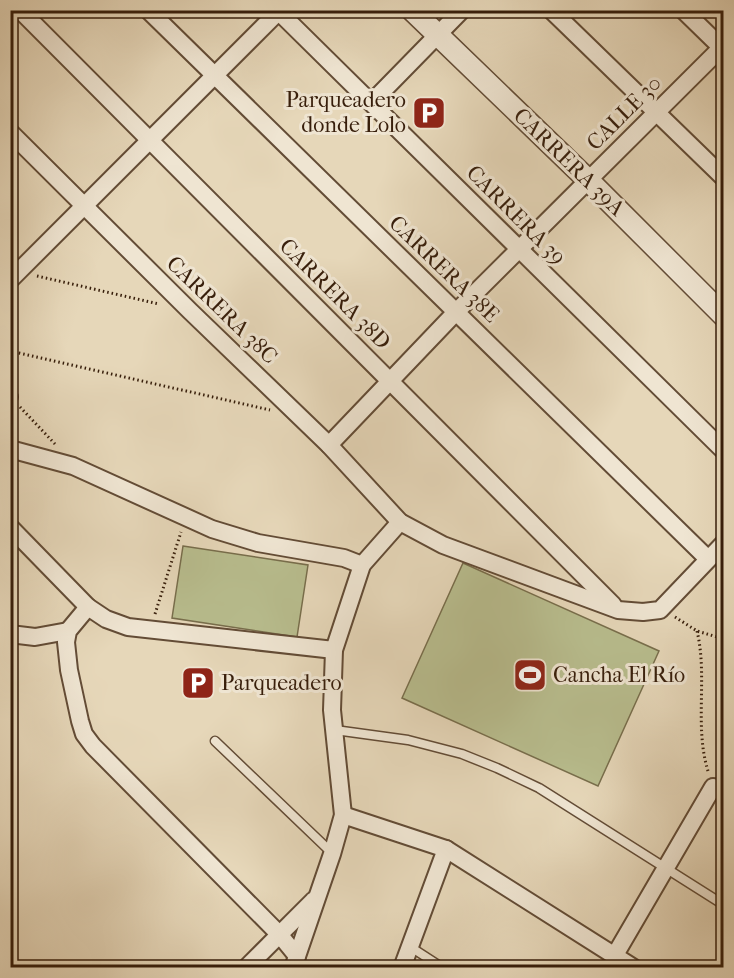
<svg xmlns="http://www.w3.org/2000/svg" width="734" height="978" viewBox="0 0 734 978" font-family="'IM FELL French Canon',serif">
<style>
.green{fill:#b8bd8e;stroke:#786e4c;stroke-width:1.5}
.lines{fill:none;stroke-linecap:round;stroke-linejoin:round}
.service-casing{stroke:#634c36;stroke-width:11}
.pedestrian-casing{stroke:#634c36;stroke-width:16}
.minor-casing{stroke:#634c36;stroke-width:20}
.tertiary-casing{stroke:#634c36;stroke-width:24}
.path{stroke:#371e0b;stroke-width:3;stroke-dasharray:1.5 3;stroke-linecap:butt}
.service{stroke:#efe5d2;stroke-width:8}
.pedestrian{stroke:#efe5d2;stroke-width:14}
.minor{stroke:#efe5d2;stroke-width:16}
.tertiary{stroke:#efe5d2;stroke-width:21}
.labels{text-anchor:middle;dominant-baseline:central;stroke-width:6;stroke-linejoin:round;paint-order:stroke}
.poi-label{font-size:22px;fill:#371e0b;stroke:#efe5d2;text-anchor:start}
.street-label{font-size:22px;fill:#371e0b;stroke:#efe5d2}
</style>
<rect width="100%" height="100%" fill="#e6d7b9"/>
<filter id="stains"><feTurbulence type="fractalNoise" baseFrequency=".00333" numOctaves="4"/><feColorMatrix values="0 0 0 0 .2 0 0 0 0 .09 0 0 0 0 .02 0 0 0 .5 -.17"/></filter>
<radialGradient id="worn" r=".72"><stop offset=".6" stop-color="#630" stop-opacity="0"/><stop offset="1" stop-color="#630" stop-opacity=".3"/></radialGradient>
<g class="green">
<polygon points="183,546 308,565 297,637 172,618"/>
<polygon points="463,563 659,651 598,786 402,698"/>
</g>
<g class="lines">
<defs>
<g id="service">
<polyline points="335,730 408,740 462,754 497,768 539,788 724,905"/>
<polyline points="215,741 332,853"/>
<polyline points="409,946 443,968"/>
</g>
<g id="pedestrian">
<polyline points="10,263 19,271"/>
<polyline points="10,396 11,397"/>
</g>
<g id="minor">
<polyline points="20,10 613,605"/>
<polyline points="148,10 708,559"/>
<polyline points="277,10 724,451"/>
<polyline points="551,10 724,178"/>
<polyline points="683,10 724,50"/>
<polyline points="372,102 462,10"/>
<polyline points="10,132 190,311 329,445 400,522 443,545 618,610 643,612 660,610 724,543"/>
<polyline points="10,280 280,10"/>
<polyline points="329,445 456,312 724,45"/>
<polyline points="10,449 73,466 212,529 258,543 344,558 362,565"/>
<polyline points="10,527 88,607 106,619 128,627 334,650"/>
<polyline points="88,607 68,631 66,642 69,670 80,721 84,734 93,746 279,934 297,956"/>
<polyline points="10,634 35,637 68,631"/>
<polyline points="343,815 446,849 634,968"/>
<polyline points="615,955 713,787"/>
<polyline points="246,968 314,900"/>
<polyline points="293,968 332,854 343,815 332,710 334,650 362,565 400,522"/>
<polyline points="402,968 446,849"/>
</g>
<polyline id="tertiary" points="412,10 588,180 724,316"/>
</defs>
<use href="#service" class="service-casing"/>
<use href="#pedestrian" class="pedestrian-casing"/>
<use href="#minor" class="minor-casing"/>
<use href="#tertiary" class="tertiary-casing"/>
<g class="path">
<polyline points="37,276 159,304"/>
<polyline points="10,351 270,410"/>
<polyline points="20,407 55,444"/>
<polyline points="155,614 181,532"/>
<polyline points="675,617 697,631 724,639"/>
<path d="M 697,631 C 708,677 694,726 708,771"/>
</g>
<use href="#service" class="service"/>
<use href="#pedestrian" class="pedestrian"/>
<use href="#minor" class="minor"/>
<use href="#tertiary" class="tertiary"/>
</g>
<defs>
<symbol id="parking-square" viewBox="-11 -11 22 22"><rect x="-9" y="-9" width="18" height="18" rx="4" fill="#8f2418" stroke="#efe5d2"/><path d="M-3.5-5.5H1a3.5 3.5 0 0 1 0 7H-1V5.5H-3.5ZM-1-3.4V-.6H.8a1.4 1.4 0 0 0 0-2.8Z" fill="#fff"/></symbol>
<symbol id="stadium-square" viewBox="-11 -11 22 22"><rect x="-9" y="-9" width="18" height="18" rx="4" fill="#8f2418" stroke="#efe5d2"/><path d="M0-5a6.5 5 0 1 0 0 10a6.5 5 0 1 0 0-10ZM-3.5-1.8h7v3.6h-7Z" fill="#fff"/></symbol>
</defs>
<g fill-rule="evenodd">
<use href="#parking-square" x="410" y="94" width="38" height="38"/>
<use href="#stadium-square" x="511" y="656" width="38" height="38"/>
<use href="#parking-square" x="179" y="664" width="38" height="38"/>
</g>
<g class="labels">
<g class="poi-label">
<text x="406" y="100" text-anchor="end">Parqueadero<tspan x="406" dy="25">donde Lolo</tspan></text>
<text x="553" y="675">Cancha El Río</text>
<text x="221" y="683">Parqueadero</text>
</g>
<g class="street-label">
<text transform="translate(624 113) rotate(-45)">CALLE 30</text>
<text transform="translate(569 162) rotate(44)">CARRERA 39A</text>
<text transform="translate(516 215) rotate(45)">CARRERA 39</text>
<text transform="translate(444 269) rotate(44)">CARRERA 38E</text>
<text transform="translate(335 294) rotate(45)">CARRERA 38D</text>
<text transform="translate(222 310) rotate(44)">CARRERA 38C</text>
</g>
</g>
<rect width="734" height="978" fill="none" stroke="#e6d7b9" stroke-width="36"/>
<rect x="12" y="12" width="710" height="954" fill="none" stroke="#371e0b" stroke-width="3"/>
<rect x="18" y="18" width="698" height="942" fill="none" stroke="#371e0b" stroke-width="1.5"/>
<rect width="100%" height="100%" filter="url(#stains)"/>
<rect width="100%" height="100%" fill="url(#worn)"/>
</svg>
